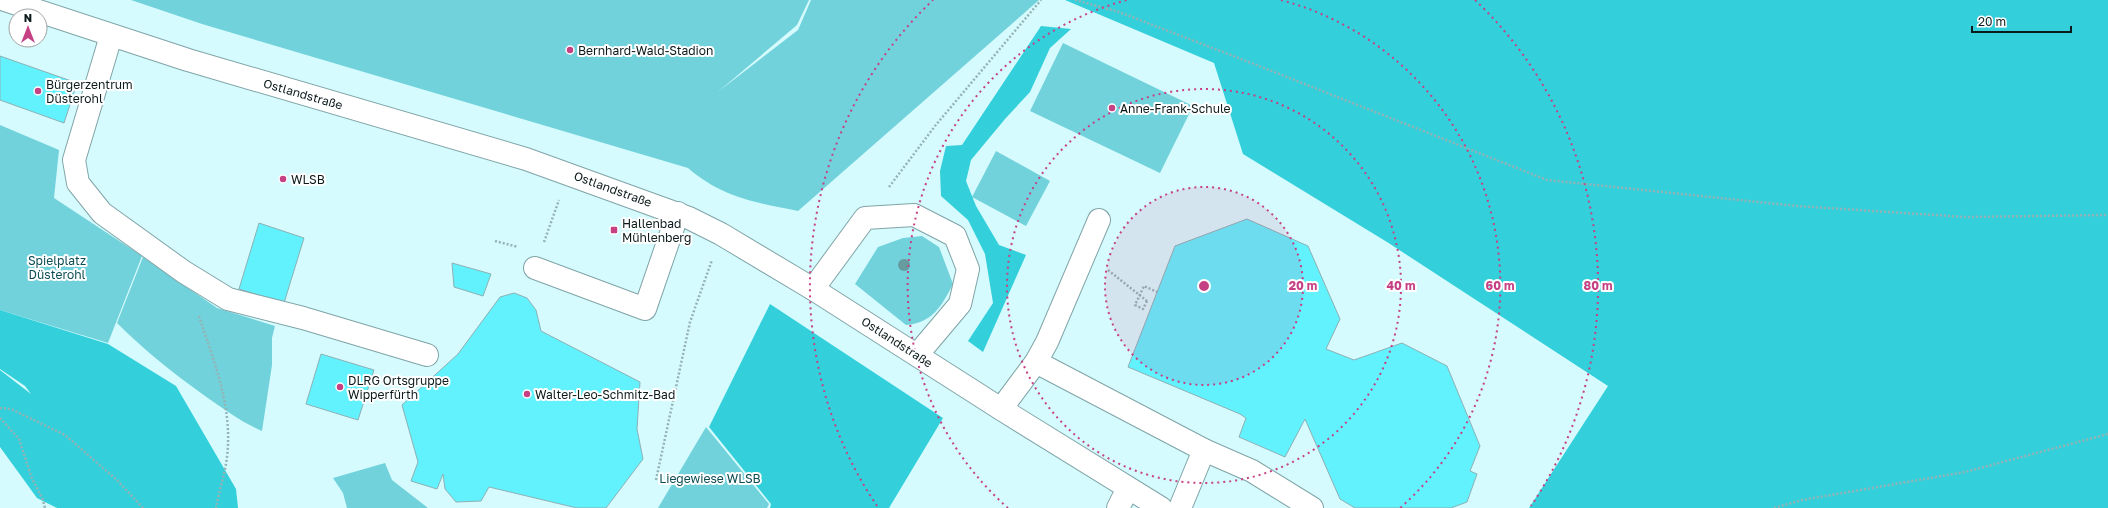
<svg xmlns="http://www.w3.org/2000/svg" width="2108" height="508" viewBox="0 0 2108 508" font-family="'Golos Text',sans-serif">
<style>
.green{fill:#72d2db}
.forest{fill:#33cfdb}
.building{fill:#62f2fe;stroke:#8cb1b4}
.lines{fill:none;stroke-linecap:round;stroke-linejoin:round}
.minor-casing{stroke:#80a4a7;stroke-width:24}
.path{stroke:#95b3b5;stroke-width:2.5;stroke-dasharray:2 2;stroke-linecap:butt}
.minor{stroke:#fff;stroke-width:22}
.path-bridge{stroke:#95b3b5;stroke-width:2.5;stroke-dasharray:2 2;stroke-linecap:butt}
.tree{fill:#669b9f}
.ring{fill:none;stroke:#c64184;stroke-width:2;stroke-dasharray:2 4}
.poi-dot{fill:#c64184;stroke:#fff;stroke-width:1.5}
.labels{text-anchor:middle;dominant-baseline:central;stroke-width:4;stroke-linejoin:round;paint-order:stroke}
.poi-label{font-size:12px;fill:#0c1a1b;stroke:#fff;text-anchor:start}
.street-label{font-size:12px;fill:#0c1a1b;stroke:#fff}
.park-label{font-size:12px;fill:#0b4d52;stroke:#fff}
.centre{fill:#c64184;stroke:#fff;stroke-width:2}
.ring-label{font-size:12px;text-anchor:middle;font-weight:bold;fill:#c64184;stroke:#fff;stroke-width:4;stroke-linejoin:round;paint-order:stroke}
</style>
<rect width="100%" height="100%" fill="#d5fbfe"/>
<g class="green">
<path d="M 131,0 L 809,0 L 797,25 L 719,91 L 798,30 L 811,0 L 1039,0 L 798,211 C 755,202 723,198 688,168 L 202,24 Z"/>
<polygon points="1063,43 1193,106 1160,173 1030,111"/>
<polygon points="0,125 59,150 54,198 142,256 108,343 0,310"/>
<polygon points="996,151 1050,181 1026,226 972,197"/>
<path d="M 922,236 L 939,247 L 953,284 C 942,305 933,323 906,325 L 855,284 L 878,247 L 903,238 Z"/>
<path d="M 143,257 L 217,308 L 275,326 L 272,338 L 272,365 L 262,431 C 241,422 224,409 205,396 C 173,373 144,350 117,323 Z"/>
<polygon points="706,427 769,504 767,508 658,508"/>
<polygon points="385,463 392,480 428,508 347,508 343,493 333,478"/>
</g>
<g class="forest">
<polygon points="1065,0 2108,0 2108,508 1529,508 1608,386 1387,242 1243,154 1214,63"/>
<polygon points="1041,26 1071,29 1050,48 1030,92 1005,119 971,160 966,181 976,206 999,245 1026,255 983,352 968,341 993,303 985,254 968,220 941,196 940,171 946,146 962,145"/>
<polygon points="770,304 943,418 889,508 770,508 771,504 709,427"/>
<polygon points="0,310 108,344 176,386 236,489 238,508 57,508 37,498 0,447 0,370 31,394 25,386 0,369"/>
</g>
<g class="building">
<polygon points="0,56 77,83 64,123 0,100"/>
<polygon points="1247,219 1308,246 1340,319 1326,349 1354,360 1402,343 1447,366 1480,446 1470,471 1477,474 1467,502 1451,508 1355,508 1340,499 1305,419 1285,457 1239,437 1246,418 1240,414 1128,367 1175,246"/>
<polygon points="259,223 304,238 284,303 239,289"/>
<polygon points="452,263 491,274 483,296 454,287"/>
<polygon points="514,293 527,298 536,310 541,331 640,382 637,429 643,459 606,508 577,508 489,487 481,501 456,502 445,489 443,474 437,489 411,481 418,462 402,405 458,354 500,297"/>
<polygon points="321,354 374,370 358,420 306,404"/>
</g>
<g class="lines">
<defs>
<g id="minor">
<polyline points="5,0 188,60 526,159 689,218 721,234 813,289 1001,409 1161,508"/>
<polyline points="111,36 74,160 78,183 102,213 184,272 228,299 303,318 427,355"/>
<polyline points="1099,220 1047,342 1036,362 1204,450 1180,508"/>
<polyline points="535,268 645,309 678,213"/>
<polyline points="813,289 865,218 914,215 955,236 968,269 960,304 917,355"/>
<polyline points="1001,409 1036,362"/>
<polyline points="1204,450 1252,471 1312,508"/>
<polyline points="1118,508 1128,488"/>
</g>
</defs>
<use href="#minor" class="minor-casing"/>
<g class="path">
<polyline points="1075,0 1119,12 1254,64 1547,180 1797,206 1965,217 2108,215"/>
<polyline points="889,187 935,126 1041,0"/>
<polyline points="495,241 518,247"/>
<polyline points="544,242 559,200"/>
<polyline points="1108,270 1147,301"/>
<path d="M 199,316 C 214,362 233,407 227,457 C 225,474 219,491 216,508"/>
<polyline points="0,408 11,409 65,435 117,480 143,508"/>
<polyline points="0,418 19,439 31,476 43,500 45,508"/>
<polyline points="656,480 690,322 712,260"/>
<polyline points="1774,508 1802,500 1965,472 2108,434"/>
</g>
<use href="#minor" class="minor"/>
<polyline class="path-bridge" points="1147,301 1143,309 1135,305 1144,286 1157,292"/>
</g>
<circle class="tree" cx="904" cy="265" r="6"/>
<circle cx="1204" cy="286" r="99" fill="#c64184" fill-opacity=".12"/>
<g class="ring">
<circle cx="1204" cy="286" r="99"/>
<circle cx="1204" cy="286" r="197"/>
<path d="M1008 508A296 296 0 0 1 1127 0M1281 0A296 296 0 0 1 1400 508"/>
<path d="M877 506A394 394 0 0 1 933 0M1475 0A394 394 0 0 1 1531 506"/>
</g>
<g class="poi-dot">
<circle cx="570" cy="50" r="4"/>
<circle cx="38" cy="91" r="4"/>
<circle cx="1112" cy="108" r="4"/>
<circle cx="283" cy="179" r="4"/>
<rect x="610" y="226" width="8" height="8" rx="2"/>
<circle cx="340" cy="387" r="4"/>
<circle cx="527" cy="394" r="4"/>
</g>
<g class="labels">
<g class="poi-label">
<text x="578" y="50">Bernhard-Wald-Stadion</text>
<text x="46" y="84">Bürgerzentrum<tspan x="46" dy="14">Düsterohl</tspan></text>
<text x="1120" y="108">Anne-Frank-Schule</text>
<text x="291" y="179">WLSB</text>
<text x="622" y="223">Hallenbad<tspan x="622" dy="14">Mühlenberg</tspan></text>
<text x="348" y="380">DLRG Ortsgruppe<tspan x="348" dy="14">Wipperfürth</tspan></text>
<text x="535" y="394">Walter-Leo-Schmitz-Bad</text>
</g>
<g class="street-label">
<text transform="translate(303 94) rotate(16)">Ostlandstraße</text>
<text transform="translate(613 189) rotate(20)">Ostlandstraße</text>
<text transform="translate(897 342) rotate(33)">Ostlandstraße</text>
</g>
<g class="park-label">
<text x="57" y="260">Spielplatz<tspan x="57" dy="14">Düsterohl</tspan></text>
<text x="710" y="478">Liegewiese WLSB</text>
</g>
</g>
<circle cx="1204" cy="286" r="6" class="centre"/>
<g class="ring-label">
<text x="1303" y="290">20 m</text>
<text x="1401" y="290">40 m</text>
<text x="1500" y="290">60 m</text>
<text x="1598" y="290">80 m</text>
</g>
<g transform="translate(28 28)"><circle r="19" fill="#ffffff" stroke="#9ea3a4"/>
<path d="M0-3L7 15L0 10L-7 15Z" fill="#c64184"/>
<text y="-6" font-size="11" font-weight="bold" text-anchor="middle" fill="#0c1a1b">N</text>
</g>
<path d="M1972 26v6h99v-6" fill="none" stroke="#0c1a1b" stroke-width="2"/>
<text x="1978" y="26" font-size="12" fill="#0c1a1b" stroke="#ffffff" stroke-width="3" paint-order="stroke">20 m</text>
</svg>
